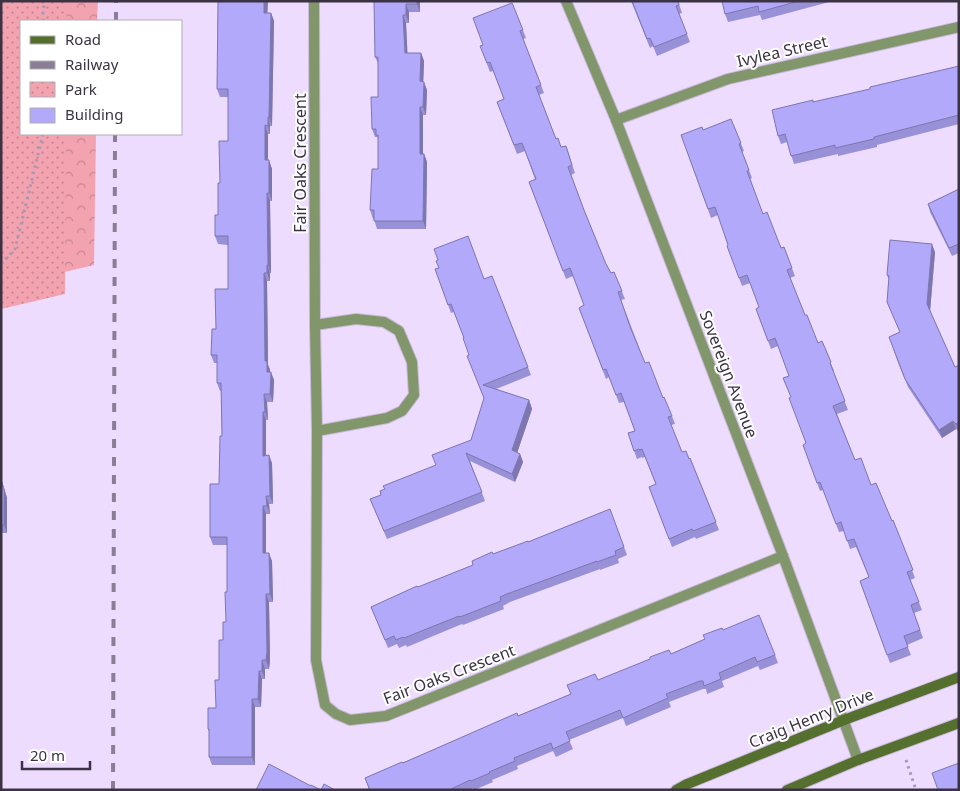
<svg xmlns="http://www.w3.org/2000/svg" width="960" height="791" viewBox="0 0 960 791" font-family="'Noto Sans',sans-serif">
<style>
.forest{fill:url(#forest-crowns)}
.park{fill:url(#park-dots)}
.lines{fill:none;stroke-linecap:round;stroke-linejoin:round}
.street-casing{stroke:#c9bad9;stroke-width:12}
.secondary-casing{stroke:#c9bad9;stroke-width:12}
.path{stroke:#a799b5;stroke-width:3;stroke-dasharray:2.5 4;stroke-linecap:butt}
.street{stroke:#82966b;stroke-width:10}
.secondary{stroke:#546f2e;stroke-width:10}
.rail{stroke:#8a7e96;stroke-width:4;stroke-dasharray:9 9;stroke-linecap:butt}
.wall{fill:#9991d7}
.shaded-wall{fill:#7d76af}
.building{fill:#b2a9fa;stroke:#7d76af}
.labels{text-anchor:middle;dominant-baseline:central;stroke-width:4;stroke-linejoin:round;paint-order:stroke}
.street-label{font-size:16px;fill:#3b3243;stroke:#fff}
</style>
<defs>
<pattern id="forest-crowns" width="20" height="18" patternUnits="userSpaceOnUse" patternTransform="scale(1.25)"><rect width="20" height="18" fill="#f3a2b0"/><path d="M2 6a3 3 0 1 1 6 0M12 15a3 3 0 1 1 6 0" fill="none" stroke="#c68591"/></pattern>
<pattern id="park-dots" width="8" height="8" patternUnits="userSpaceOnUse" patternTransform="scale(1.25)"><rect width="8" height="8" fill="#f3a2b0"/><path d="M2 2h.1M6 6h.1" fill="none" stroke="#c68591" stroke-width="1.8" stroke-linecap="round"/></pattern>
</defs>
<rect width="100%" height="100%" fill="#eddcfe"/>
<polygon class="forest" points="1,1 98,1 97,21 21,21 21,134 96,134 94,265 1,287"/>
<polygon class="park" points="1,1 66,1 66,21 21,21 21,134 66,134 65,294 1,309"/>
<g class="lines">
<defs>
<g id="street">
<polyline points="314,1 315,325 317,431 316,660 325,705 336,714 350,720 386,716 783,556"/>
<polyline points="566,1 616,120 783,556 858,760"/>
<polyline points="616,120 728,79 959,27"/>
<polyline points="315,325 356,319 384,322 399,331 412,362 414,395 402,411 387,418 317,431"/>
</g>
<g id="secondary">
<polyline points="676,790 685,785 844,720 959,677"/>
<polyline points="787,790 858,760 959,723"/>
</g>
</defs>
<use href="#street" class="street-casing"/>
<use href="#secondary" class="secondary-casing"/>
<g class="path">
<polyline points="43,21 43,12 45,1"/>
<polyline points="1,264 15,249 43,134"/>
<polyline points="906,760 916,790"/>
</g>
<use href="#street" class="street"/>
<use href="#secondary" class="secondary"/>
<g class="rail">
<polyline points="116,21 116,1"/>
<polyline points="113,790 115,134"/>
</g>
</g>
<g class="wall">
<polygon points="218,1 268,1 267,13 271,13 274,21 272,126 270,126 270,134 268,134 268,160 272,169 272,201 270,201 271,273 270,273 270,281 267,281 268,365 270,372 274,380 273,402 267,402 268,420 266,420 266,455 272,463 273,504 269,504 270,514 266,514 266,553 272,561 273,602 269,602 270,660 269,669 265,669 265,679 262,679 261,707 255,707 255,765 212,765 209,757 209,732 208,729 216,708 226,622 227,592 227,545 213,545 210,537 219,484 222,436 221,391 220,391 217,383 217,363 214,363 211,355 216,329 228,289 228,245 218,244 215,236 218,215 220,183 228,141 228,97 220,97 217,89"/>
<polygon points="377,1 420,1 420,12 409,12 409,23 406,23 407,53 421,53 424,61 423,82 427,90 426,115 423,115 423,154 424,154 427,162 426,229 377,229 374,219 373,219 370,210 378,169 378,139 377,137 375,137 372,129 378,97 378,63 375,57"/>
<polygon points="631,1 678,1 682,13 679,14 690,42 657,56 653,46 650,48"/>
<polygon points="722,1 833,1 762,20 760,15 728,22 725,14"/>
<polygon points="513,5 526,38 523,39 544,93 539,95 556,139 561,147 566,146 575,173 571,175 584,210 606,264 611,273 614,272 625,299 621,300 645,363 672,416 675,424 671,425 682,452 689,459 690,458 719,530 696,539 695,537 672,547 649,487 656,485 645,457 642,458 642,457 637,459 628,433 635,431 624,402 619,403 609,377 606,379 579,308 584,305 573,276 566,279 529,182 535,179 525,151 517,154 497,102 504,99 493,71 490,72 480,46 483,45"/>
<polygon points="959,66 959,124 877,145 877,147 838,156 838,154 794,164 787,142 781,144 778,136 814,102 870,89"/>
<polygon points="731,119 744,151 742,152 752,178 750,179 763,214 781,248 784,247 795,276 790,278 805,315 818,343 822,341 834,371 833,371 848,410 837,414 855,460 871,485 892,521 893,520 915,578 910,580 922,610 914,613 923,638 907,645 911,655 890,663 860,581 869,577 856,547 850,549 844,531 839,532 823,490 820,491 803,445 806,444 791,397 789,376 778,346 771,349 756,309 759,307 750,283 742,286 727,246 728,245 718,215 711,218 681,135 703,130"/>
<polygon points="959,189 959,253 952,256 930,212 928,204"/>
<polygon points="935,252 930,311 955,367 959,365 959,432 956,429 942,438 908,387 899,365 889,337 900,332 887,302 889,280 887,275"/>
<polygon points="435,269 484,279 492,276 531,375 496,389 529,400 532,409 517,453 520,454 523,462 515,482 470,461 485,501 387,539 370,499 381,495 436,465 471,440 484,399 464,338 454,312 451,313"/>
<polygon points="1,478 7,498 7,533 1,533"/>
<polygon points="610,509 627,555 618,559 619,563 600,570 600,569 510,602 503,606 504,609 463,625 462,624 407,647 406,645 399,648 397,644 388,648 371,607 473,565 493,554 528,542"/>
<polygon points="723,630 775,655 778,663 760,670 758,666 722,681 724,687 707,694 706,689 703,689 669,702 671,707 626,726 623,718 569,740 573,749 556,757 553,751 517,766 518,769 492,780 493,782 474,790 473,788 470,790 369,790 365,778 571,694 598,680 671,654 705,639"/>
</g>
<g class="shaded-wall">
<polygon points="264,1 268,1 267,21 264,13"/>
<polygon points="417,1 420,1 420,12 417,4"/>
<polygon points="406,4 409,12 409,23 406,15"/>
<polygon points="271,13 274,21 272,126 269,117"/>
<polygon points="403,15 406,23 408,62 405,53"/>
<polygon points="421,53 424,61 423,90 420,81"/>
<polygon points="424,82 427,90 426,115 423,107"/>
<polygon points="420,107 423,115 423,162 420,154"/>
<polygon points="268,117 270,126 270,134 268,126"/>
<polygon points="265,125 268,134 268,169 265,160"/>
<polygon points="424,154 427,162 426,229 423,221"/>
<polygon points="269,160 272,169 272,201 269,193"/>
<polygon points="267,193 270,201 271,273 268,265"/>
<polygon points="932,244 935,252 930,312 927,304"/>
<polygon points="267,265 270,273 270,281 267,273"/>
<polygon points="264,273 267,281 268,365 270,369 270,380 267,372 265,361"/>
<polygon points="271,372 274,380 273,402 270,394"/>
<polygon points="264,394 267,402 268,420 265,412"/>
<polygon points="529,400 532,409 515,459 512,450"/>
<polygon points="263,412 266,420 266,464 263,456"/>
<polygon points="953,421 956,429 942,438 939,430"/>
<polygon points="959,422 959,432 956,424"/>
<polygon points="520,454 523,462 515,482 512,474"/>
<polygon points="269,455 272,463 273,504 270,496"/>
<polygon points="1,478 7,498 7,533 4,525"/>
<polygon points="266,496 269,504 270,514 267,506"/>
<polygon points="263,506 266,514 266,561 263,553"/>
<polygon points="269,553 272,561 273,602 270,594"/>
<polygon points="266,594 269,602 270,660 269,669 266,660"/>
<polygon points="262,660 265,669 265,679 262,671"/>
<polygon points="259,671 262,679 261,707 258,699"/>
<polygon points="252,699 255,707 255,765 252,757"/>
</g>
<g class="building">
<polygon points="218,1 264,1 264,13 271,13 269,117 268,117 268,126 265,125 265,160 269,160 269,193 267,193 268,265 267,265 267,273 264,273 265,361 267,361 267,372 271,372 270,394 264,394 265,412 263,412 263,456 269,455 270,496 266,496 267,506 263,506 263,553 269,553 270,594 266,594 267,652 266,660 262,660 262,671 259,671 258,699 252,699 252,757 209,757 209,729 208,729 208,708 216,708 215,680 219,680 219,640 223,640 223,622 226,622 225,592 227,592 227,537 210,537 210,484 219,484 220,436 222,436 221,383 217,383 217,355 211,355 212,329 216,329 215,289 228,289 228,236 215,236 215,215 218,215 218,183 220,183 219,141 228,141 228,89 217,89"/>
<polygon points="377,1 417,1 417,4 406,4 406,15 403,15 405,53 421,53 420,81 424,82 423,107 420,107 420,154 424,154 423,221 374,221 374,210 370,210 372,169 378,169 378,135 376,135 376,129 372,129 371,97 378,97 378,57 375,57 374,2"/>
<polygon points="632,1 678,1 679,5 676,6 687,34 654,47 650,38 647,39"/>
<polygon points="722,1 799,1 759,12 758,6 725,14"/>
<polygon points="512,3 513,5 523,30 520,31 541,85 536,87 556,139 558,138 561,147 566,146 572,165 568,167 584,210 606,264 611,273 614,272 622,291 618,292 631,329 645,363 649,362 663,398 664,397 672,416 668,417 682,452 686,451 689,459 690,458 716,522 693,531 692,529 669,539 649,487 656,484 642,449 639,450 639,449 634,451 628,433 635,431 621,393 616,395 606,369 603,370 579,308 584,305 570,268 563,271 529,182 536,179 522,143 514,145 497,102 504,99 490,62 487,63 480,46 483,45 473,18"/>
<polygon points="959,66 959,115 874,137 874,139 835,148 835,145 791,156 785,134 778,136 772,110 813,100 813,102 870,89 870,87"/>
<polygon points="731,119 741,143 739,144 749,170 747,171 763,214 767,212 781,248 784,247 792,268 787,270 805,315 807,315 818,343 822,341 831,362 830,363 845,401 833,406 855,460 861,458 871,485 876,483 892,521 893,520 913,570 907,572 919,602 911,605 920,630 904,636 908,647 887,655 860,581 869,577 854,539 847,541 841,522 836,524 820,482 817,483 803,445 806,443 789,398 791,397 783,378 789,376 775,338 768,341 756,309 759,307 747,275 739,278 727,246 728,245 715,207 708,209 681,135 702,127 703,130"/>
<polygon points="959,189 959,244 949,248 928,204"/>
<polygon points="468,236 484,279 492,276 528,367 483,385 529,400 512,450 520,454 512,474 466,453 482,492 384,531 370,499 381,495 380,491 385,489 383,486 436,465 432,455 471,440 484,398 467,356 469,355 463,338 464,338 451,304 448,305 435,269 439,268 436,261 438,260 434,249"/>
<polygon points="890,240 932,244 927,304 955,367 959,365 959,422 956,424 953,421 939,430 905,379 889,337 900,332 887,302 889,276 887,275"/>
<polygon points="1,480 4,490 4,525 1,525"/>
<polygon points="610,509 624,547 615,551 616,555 597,562 597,561 507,594 500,597 501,601 460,617 459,616 404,638 403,637 396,640 394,636 385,640 371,607 417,586 418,587 473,565 472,561 492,552 493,554 528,541 528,542"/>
<polygon points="759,615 775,655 757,662 755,657 719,673 721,679 704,686 703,681 700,681 666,694 668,698 623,718 620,710 566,732 570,741 553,749 551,743 514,758 515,761 489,772 490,773 471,781 470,780 449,790 370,790 365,778 402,762 403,763 517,713 518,716 571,694 567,685 595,674 598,680 650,659 650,657 669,650 671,654 705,639 703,635 722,628 723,630"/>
<polygon points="959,763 959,790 938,790 932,773"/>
<polygon points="269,764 311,786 311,785 321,790 256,790"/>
<polygon points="324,784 335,790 321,790"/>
</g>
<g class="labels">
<g class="street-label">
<text transform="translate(782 51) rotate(-13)">Ivylea Street</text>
<text transform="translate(300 163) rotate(-90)">Fair Oaks Crescent</text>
<text transform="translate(729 374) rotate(69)">Sovereign Avenue</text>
<text transform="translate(449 674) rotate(-21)">Fair Oaks Crescent</text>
<text transform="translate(811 718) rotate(-22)">Craig Henry Drive</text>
</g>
</g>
<rect width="960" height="791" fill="none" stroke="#3b3243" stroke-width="5"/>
<rect x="20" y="20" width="162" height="115" fill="#ffffff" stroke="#b1adb4"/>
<rect x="30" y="36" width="25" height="8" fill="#546f2e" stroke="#b1adb4"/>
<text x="65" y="45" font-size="15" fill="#3b3243">Road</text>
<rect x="30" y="61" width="25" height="8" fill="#8a7e96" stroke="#b1adb4"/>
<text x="65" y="70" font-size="15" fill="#3b3243">Railway</text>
<rect x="30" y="82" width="25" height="15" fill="url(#park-dots)" stroke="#b1adb4"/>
<text x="65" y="95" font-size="15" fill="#3b3243">Park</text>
<rect x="30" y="108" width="25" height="15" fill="#b2a9fa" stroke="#b1adb4"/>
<text x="65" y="120" font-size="15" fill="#3b3243">Building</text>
<path d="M22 761v8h68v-8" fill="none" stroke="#3b3243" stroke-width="2.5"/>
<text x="30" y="761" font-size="15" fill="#3b3243" stroke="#ffffff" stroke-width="4" paint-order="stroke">20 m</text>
</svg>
